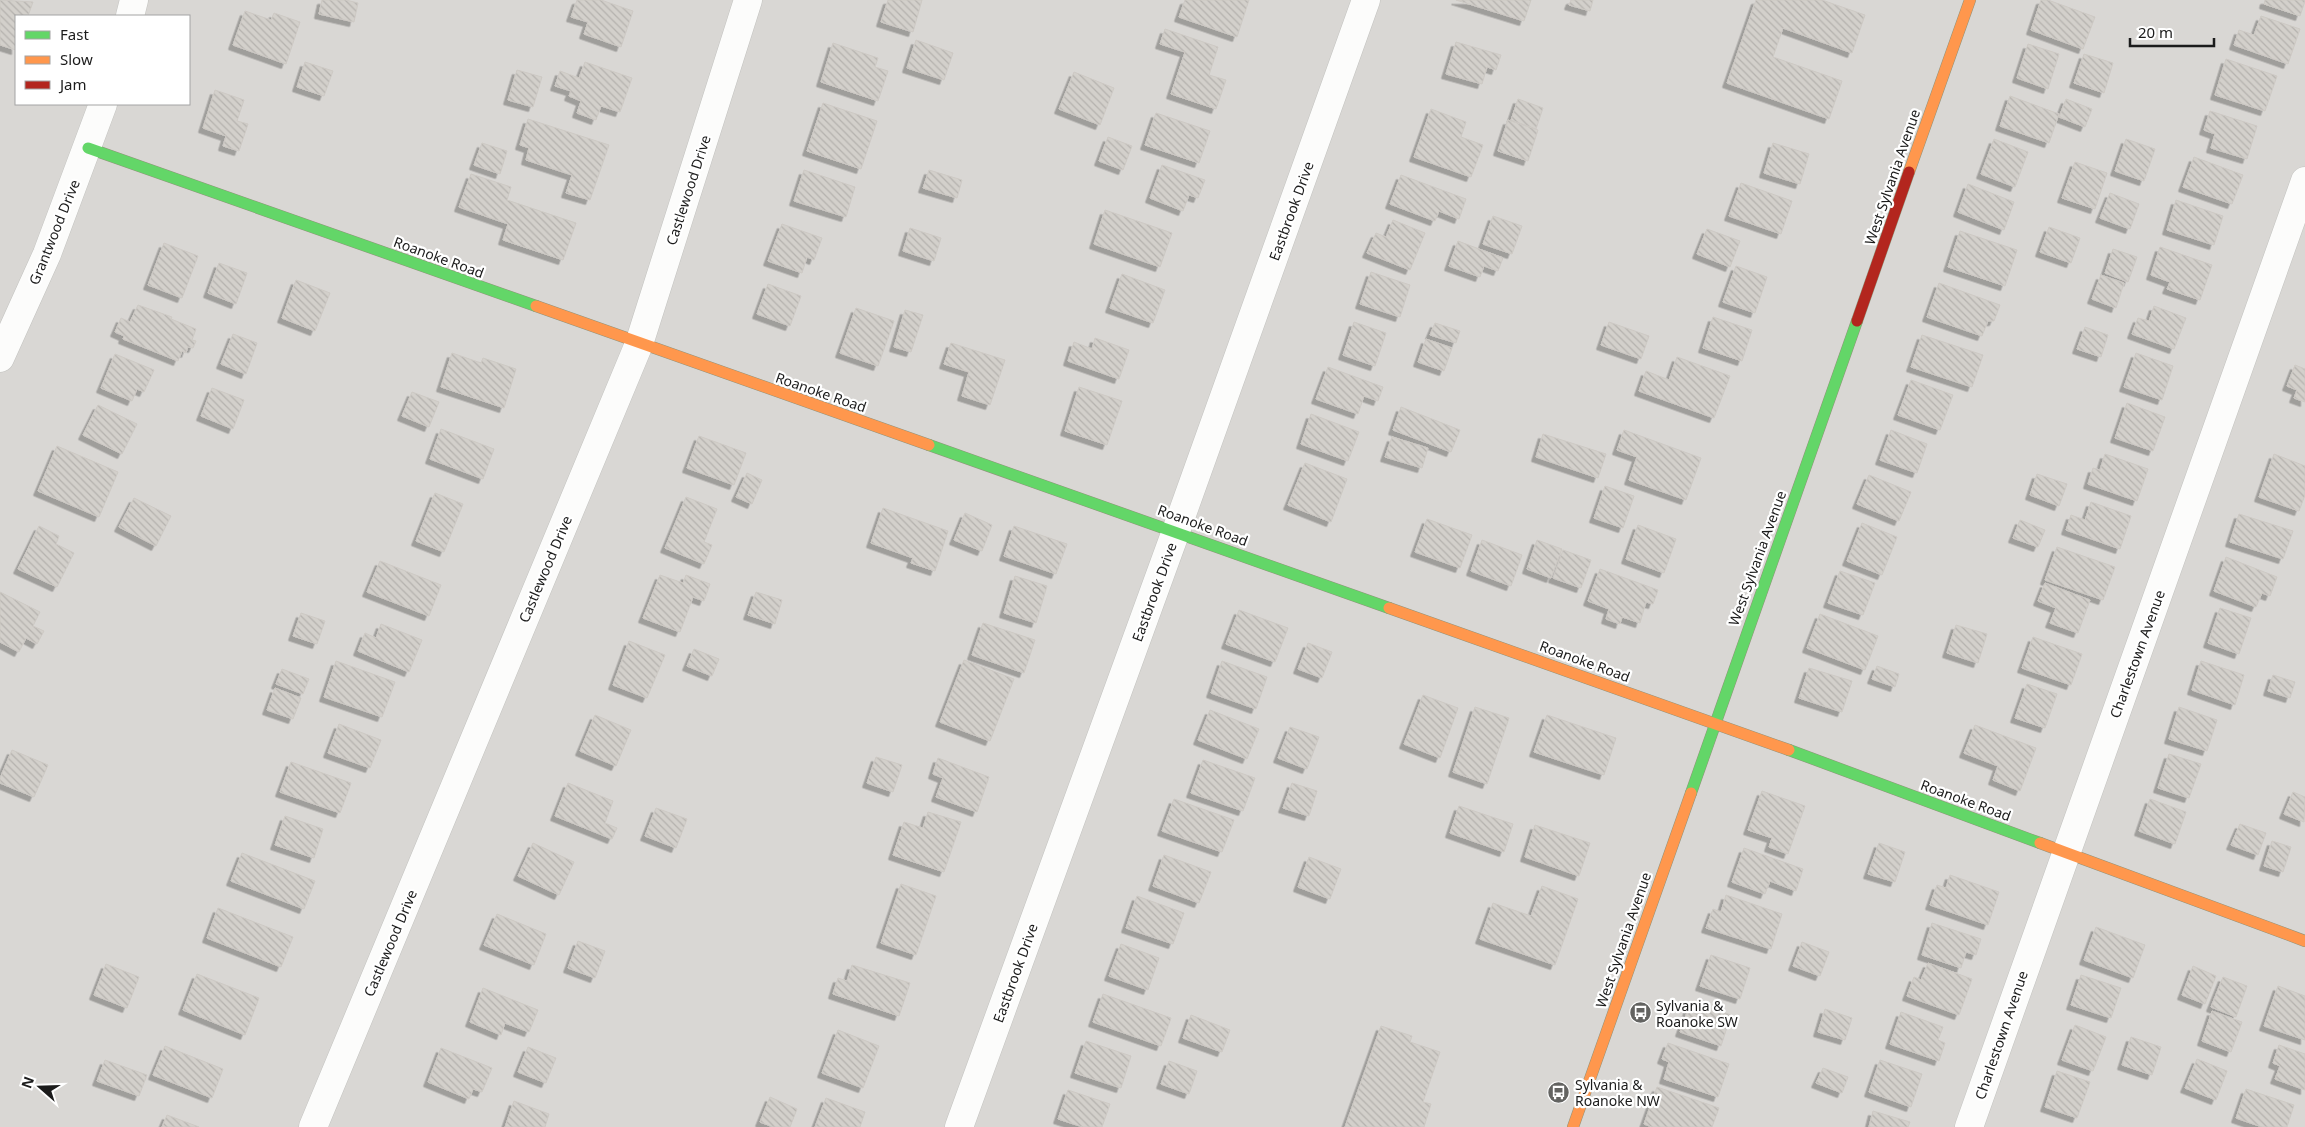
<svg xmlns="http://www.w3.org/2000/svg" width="2305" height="1127" viewBox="0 0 2305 1127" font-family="'Noto Sans',sans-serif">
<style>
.residential{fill:#d9d7d4;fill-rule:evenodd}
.building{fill:url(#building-back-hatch);stroke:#cdc9c4;filter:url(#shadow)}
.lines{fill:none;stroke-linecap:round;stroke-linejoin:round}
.street-casing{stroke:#c2c2bf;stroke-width:29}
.fast-casing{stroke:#91937a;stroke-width:12}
.slow-casing{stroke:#91937a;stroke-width:12}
.jam-casing{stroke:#91937a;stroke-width:12}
.street{stroke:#fcfcfb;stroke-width:28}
.fast{stroke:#63d668;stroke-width:11}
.slow{stroke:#ff974d;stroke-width:11}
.jam{stroke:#b3261e;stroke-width:11}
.labels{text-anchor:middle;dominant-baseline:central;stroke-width:4.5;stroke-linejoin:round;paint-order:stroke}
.street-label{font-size:14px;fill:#1b1b1b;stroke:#fff}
.poi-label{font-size:14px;fill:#1b1b1b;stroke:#fff;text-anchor:start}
</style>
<defs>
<pattern id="building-back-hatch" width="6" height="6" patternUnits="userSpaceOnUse" patternTransform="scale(1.25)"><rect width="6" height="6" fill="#d3d0cb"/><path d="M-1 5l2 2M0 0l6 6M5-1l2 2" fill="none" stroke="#b5b2ae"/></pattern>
<filter id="shadow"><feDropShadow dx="-4.5" dy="4.5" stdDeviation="0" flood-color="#0004"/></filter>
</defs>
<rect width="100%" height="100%" fill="#eae8e2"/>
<path class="residential" d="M 0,0 L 2305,0 L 2305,1127 L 0,1127 ZM 16,16 L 189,16 L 189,104 L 16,104 Z"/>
<g class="building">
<polygon points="0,0 33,2 28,16 16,16 16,50 0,45"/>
<polygon points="322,0 346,0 358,3 354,22 319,14"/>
<polygon points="577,0 601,0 633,11 621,47 584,34 588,22 571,17"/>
<polygon points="888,0 922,0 913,32 881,22"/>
<polygon points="1185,0 1249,0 1237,37 1179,17"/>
<polygon points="1456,0 1531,0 1524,21"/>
<polygon points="1571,0 1593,0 1590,11 1569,5"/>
<polygon points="1756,0 1822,0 1865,15 1852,53 1783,28 1773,57 1842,81 1829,119 1727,83"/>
<polygon points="2041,0 2048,0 2095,17 2083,49 2031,30"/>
<polygon points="2265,0 2305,0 2305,1 2300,16 2264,4"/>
<polygon points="245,11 271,20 274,13 300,22 286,64 233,45"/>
<polygon points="2261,16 2300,29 2288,64 2234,45 2239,30 2254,35"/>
<polygon points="1165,29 1218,47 1209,75 1226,80 1216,109 1171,94 1185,52 1160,44"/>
<polygon points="916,40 953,53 944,80 907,68"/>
<polygon points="1456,42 1501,55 1496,70 1487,67 1482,84 1446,74"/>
<polygon points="833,43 878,58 875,67 888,71 878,101 821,82"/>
<polygon points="2028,44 2059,54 2048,89 2017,78"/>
<polygon points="2084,54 2113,63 2104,93 2074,83"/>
<polygon points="2226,59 2277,76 2265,111 2215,95"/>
<polygon points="305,62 333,71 324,96 297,87"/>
<polygon points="585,62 632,78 620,112 601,106 596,120 577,113 581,101 569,96 571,91 555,86 560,71 579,78"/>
<polygon points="517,70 542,77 533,107 508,100"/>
<polygon points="1074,72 1114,88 1100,125 1059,109"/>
<polygon points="215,90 244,100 237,121 248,124 239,151 223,146 226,136 203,128"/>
<polygon points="2010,96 2059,114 2049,143 2000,126"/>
<polygon points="1518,99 1543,108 1536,129 1511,120"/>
<polygon points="2066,99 2092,109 2085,127 2059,117"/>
<polygon points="823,103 877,121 861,169 807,151"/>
<polygon points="1431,109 1466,122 1461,137 1483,145 1471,177 1414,157"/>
<polygon points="2210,111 2257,126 2247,159 2211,148 2215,134 2204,130"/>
<polygon points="1156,113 1210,131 1199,163 1145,145"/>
<polygon points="528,119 609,145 590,200 566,193 572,175 526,160 529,148 520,145"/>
<polygon points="1508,120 1538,130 1528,161 1498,151"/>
<polygon points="1108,137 1132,146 1123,170 1099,161"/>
<polygon points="1994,139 2028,152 2015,187 1981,174"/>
<polygon points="2126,139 2155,149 2144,181 2115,171"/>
<polygon points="482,143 507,151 500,174 474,165"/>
<polygon points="1773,143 1809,154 1800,184 1764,173"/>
<polygon points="2194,157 2243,175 2232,204 2183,187"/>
<polygon points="2075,162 2107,173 2095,209 2062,198"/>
<polygon points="1162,165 1205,180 1198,198 1189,195 1183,211 1150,198"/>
<polygon points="804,170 855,187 846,217 794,201"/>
<polygon points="929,170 962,180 957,198 923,188"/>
<polygon points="471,174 511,187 507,200 576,223 563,260 503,240 508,224 459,207"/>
<polygon points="1401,175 1466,199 1459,219 1439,211 1435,221 1390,204"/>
<polygon points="1741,183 1792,201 1781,234 1729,216"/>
<polygon points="1968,184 2014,202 2004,230 1958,212"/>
<polygon points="2110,193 2139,204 2130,229 2100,218"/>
<polygon points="2176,200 2223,216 2214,245 2167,230"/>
<polygon points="1105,210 1172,233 1160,267 1094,244"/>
<polygon points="1493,216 1522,226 1512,254 1483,244"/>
<polygon points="1393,220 1425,233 1410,270 1367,253 1376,233 1386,237"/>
<polygon points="782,224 822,238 814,260 807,257 802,273 768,261"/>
<polygon points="2049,227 2080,238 2071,263 2040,252"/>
<polygon points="910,228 941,238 934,261 903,251"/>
<polygon points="1707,229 1740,241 1730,267 1697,254"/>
<polygon points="1960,231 2017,250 2005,286 1948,267"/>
<polygon points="1458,241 1503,258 1498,271 1484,266 1480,277 1449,266"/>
<polygon points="164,243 198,256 182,298 148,285"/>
<polygon points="2160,247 2212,265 2200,300 2167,289 2170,282 2151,275"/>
<polygon points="2113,249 2137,257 2128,282 2105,273"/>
<polygon points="219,263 247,273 236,304 208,293"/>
<polygon points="1736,266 1767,277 1755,313 1723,302"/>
<polygon points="1371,272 1410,285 1400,317 1360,304"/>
<polygon points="1122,274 1165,290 1153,323 1110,308"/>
<polygon points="2101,275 2124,283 2116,308 2092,299"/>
<polygon points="296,280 330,293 315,331 282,318"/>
<polygon points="1939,283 2000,305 1994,321 1988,321 1982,336 1927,317"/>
<polygon points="768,284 801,296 790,326 757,314"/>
<polygon points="138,305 172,317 171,319 196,329 192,340 196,341 193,348 188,347 186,353 182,351 178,361 123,339 124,336 115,332 121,318 130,322"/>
<polygon points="2154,306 2186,318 2174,349 2132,334 2138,318 2149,321"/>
<polygon points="856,308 894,321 878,366 840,353"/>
<polygon points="905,310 923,315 911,352 894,347"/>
<polygon points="1713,317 1752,330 1742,361 1703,348"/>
<polygon points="1354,322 1386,333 1375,366 1343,355"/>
<polygon points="1609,322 1649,336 1641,359 1601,345"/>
<polygon points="1435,323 1460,331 1456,343 1430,335"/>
<polygon points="2085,327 2108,335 2101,357 2077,349"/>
<polygon points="233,334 257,343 246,374 221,364"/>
<polygon points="1922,335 1983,355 1972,387 1911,367"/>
<polygon points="1095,338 1129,350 1119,379 1068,361 1074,342 1092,349"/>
<polygon points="1426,339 1452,348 1444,371 1418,362"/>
<polygon points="951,343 1005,360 990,405 962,396 969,372 944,364"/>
<polygon points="452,353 481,363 483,358 516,369 504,408 441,387"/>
<polygon points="2136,353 2173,366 2162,400 2124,387"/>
<polygon points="115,354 154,370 144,392 137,389 132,401 101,388"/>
<polygon points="1677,357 1730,376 1714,418 1639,391 1646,371 1669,380"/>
<polygon points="2295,365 2305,369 2305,402 2294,398 2297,390 2287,386"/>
<polygon points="1328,367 1383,387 1378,401 1364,396 1358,414 1316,399"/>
<polygon points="1911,380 1953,395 1940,430 1898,415"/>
<polygon points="1079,387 1122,401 1107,445 1065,431"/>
<polygon points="212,388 244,400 233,429 201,416"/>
<polygon points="412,392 439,402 429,427 402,416"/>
<polygon points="2127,403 2165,417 2153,451 2115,438"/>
<polygon points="98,405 137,424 122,454 83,435"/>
<polygon points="1401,407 1460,430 1451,452 1393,430"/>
<polygon points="1311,414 1359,432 1348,461 1301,444"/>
<polygon points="441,429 494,449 483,479 430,459"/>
<polygon points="1624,430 1701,458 1686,500 1629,480 1637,457 1617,450"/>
<polygon points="1891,430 1927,444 1917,473 1880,460"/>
<polygon points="1543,434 1606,454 1598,478 1536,457"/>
<polygon points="699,436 746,453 734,485 687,468"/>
<polygon points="1392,437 1428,448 1422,468 1385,457"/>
<polygon points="57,446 118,472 99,517 38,491"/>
<polygon points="2105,454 2148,469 2137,501 2088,484 2093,468 2100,470"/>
<polygon points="2274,454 2305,466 2305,495 2299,511 2259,497"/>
<polygon points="1305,463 1347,479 1331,522 1288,505"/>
<polygon points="747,473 762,480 752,504 736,497"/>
<polygon points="2037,474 2067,484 2059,506 2030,495"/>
<polygon points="1869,475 1911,492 1899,521 1857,504"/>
<polygon points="1605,486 1634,496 1623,528 1594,518"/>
<polygon points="435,493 463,504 444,552 416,541"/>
<polygon points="686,497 717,509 704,542 712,545 704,564 665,548"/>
<polygon points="134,498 171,516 156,546 119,527"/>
<polygon points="2091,502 2131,516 2120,549 2066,530 2071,515 2085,520"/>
<polygon points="883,508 948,531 935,571 911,563 913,558 871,543"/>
<polygon points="965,513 992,525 982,551 954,540"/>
<polygon points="2239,514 2293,531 2283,559 2230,542"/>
<polygon points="1427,519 1472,535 1460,568 1415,552"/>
<polygon points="2020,520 2045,530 2038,547 2013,538"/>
<polygon points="1862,523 1897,537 1882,575 1847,561"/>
<polygon points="1638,525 1676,539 1664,573 1626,559"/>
<polygon points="39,526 59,536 56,544 74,553 57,587 18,569"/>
<polygon points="1014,526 1067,544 1056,574 1004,556"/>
<polygon points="1482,540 1522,555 1511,586 1471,571"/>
<polygon points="1537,540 1562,549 1551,578 1527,569"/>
<polygon points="2057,547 2115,567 2103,600 2045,580"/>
<polygon points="1563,550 1591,560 1581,588 1553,578"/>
<polygon points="2226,557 2277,577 2270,596 2262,593 2256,607 2214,591"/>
<polygon points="380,561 441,585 429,616 367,592"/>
<polygon points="1600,569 1658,590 1653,604 1646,602 1640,623 1622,617 1620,624 1606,619 1609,609 1588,601"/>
<polygon points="1840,571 1875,583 1863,615 1828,603"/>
<polygon points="660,575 683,583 686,575 710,584 704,601 693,597 680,632 643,618"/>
<polygon points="1015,576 1047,586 1036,623 1004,613"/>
<polygon points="2045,583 2090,600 2078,633 2050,623 2056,608 2038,601"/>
<polygon points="0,592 40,612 33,626 44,631 37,644 26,638 19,652 0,642"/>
<polygon points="756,592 782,600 775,624 748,615"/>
<polygon points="2220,608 2251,618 2239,654 2208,643"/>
<polygon points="1239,610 1288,628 1275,662 1226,644"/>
<polygon points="301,613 325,621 317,644 293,636"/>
<polygon points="1820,614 1878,636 1865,670 1807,648"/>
<polygon points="983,623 1035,640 1024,673 972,655"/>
<polygon points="381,624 422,640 409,672 358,651 365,633 376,638"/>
<polygon points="1956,625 1987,634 1978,663 1947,653"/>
<polygon points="2033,637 2082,654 2071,685 2022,668"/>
<polygon points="629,641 665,655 647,698 613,685"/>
<polygon points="1308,643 1332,652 1322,678 1298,669"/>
<polygon points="694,649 719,659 712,676 687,666"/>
<polygon points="964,660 1014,679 990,741 940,722"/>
<polygon points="336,661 395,682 382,717 324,697"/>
<polygon points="1222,661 1267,677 1256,709 1211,693"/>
<polygon points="2201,661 2244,675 2235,705 2192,690"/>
<polygon points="1877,666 1899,674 1895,687 1872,679"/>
<polygon points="1809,668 1852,681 1842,712 1799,698"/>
<polygon points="282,669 309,679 303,694 276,684"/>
<polygon points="2273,675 2295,682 2290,698 2268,691"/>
<polygon points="2027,684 2057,694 2045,728 2015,718"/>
<polygon points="275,688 301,698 293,719 267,710"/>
<polygon points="1423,695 1458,708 1440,758 1404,744"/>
<polygon points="1475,707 1509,718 1487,784 1453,772"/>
<polygon points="2179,707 2217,720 2207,751 2169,739"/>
<polygon points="1210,710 1259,729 1247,759 1198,740"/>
<polygon points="595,715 631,730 616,766 580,751"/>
<polygon points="1547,715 1616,738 1604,775 1534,752"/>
<polygon points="339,724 381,740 370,768 328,753"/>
<polygon points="1975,725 2036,748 2020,791 1993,780 1998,766 1964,753"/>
<polygon points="1290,727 1319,737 1307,769 1278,758"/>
<polygon points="12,750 48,765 34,797 0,783 0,778"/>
<polygon points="2169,754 2201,764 2189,798 2158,788"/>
<polygon points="876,757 902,765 893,792 867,783"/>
<polygon points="938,758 989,777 977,812 936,797 943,778 933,774"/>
<polygon points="1203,760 1255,778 1243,811 1191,793"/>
<polygon points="291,762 351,783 340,813 280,792"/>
<polygon points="568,783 613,801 605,823 617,828 612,839 555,816"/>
<polygon points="1292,783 1317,791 1309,816 1283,808"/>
<polygon points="1762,791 1805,806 1788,854 1769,847 1772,838 1748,830"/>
<polygon points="2293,792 2305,797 2304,822 2284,814"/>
<polygon points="1174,799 1234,820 1222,852 1162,831"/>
<polygon points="2150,799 2186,812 2175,844 2139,831"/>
<polygon points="1459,806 1513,824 1504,852 1450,833"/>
<polygon points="656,808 687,819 676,848 645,836"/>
<polygon points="928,812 961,822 944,872 893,855 904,822 923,828"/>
<polygon points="285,816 323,829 314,858 275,845"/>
<polygon points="2240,824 2266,833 2258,855 2231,845"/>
<polygon points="1535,825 1590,843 1579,876 1525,857"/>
<polygon points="2272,841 2291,847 2283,872 2264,866"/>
<polygon points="533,843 574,862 559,895 518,876"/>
<polygon points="1879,843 1905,852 1895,882 1868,874"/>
<polygon points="1744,848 1803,869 1796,891 1770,881 1765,894 1732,882"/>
<polygon points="242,853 315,881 304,909 231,881"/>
<polygon points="1164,855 1211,872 1199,903 1153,886"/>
<polygon points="1309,857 1341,869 1330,899 1298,887"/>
<polygon points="1950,875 1999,892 1988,925 1930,905 1937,885 1946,888"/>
<polygon points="901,884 936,896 916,955 881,943"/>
<polygon points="1542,886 1578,899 1555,965 1480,939 1493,903 1531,916"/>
<polygon points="1726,895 1782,914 1771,949 1706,928 1713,909 1721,912"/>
<polygon points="1137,896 1184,913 1173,944 1126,928"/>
<polygon points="218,908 293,937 281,967 207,938"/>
<polygon points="497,914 546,934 534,965 484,945"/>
<polygon points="1932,923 1981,939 1976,955 1966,952 1961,968 1922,955"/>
<polygon points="2096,927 2145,945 2133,978 2084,960"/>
<polygon points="578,941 605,951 595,978 568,968"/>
<polygon points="1802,942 1829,952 1820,976 1793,966"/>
<polygon points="1121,944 1159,958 1148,990 1109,976"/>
<polygon points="1711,955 1750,968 1740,999 1700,986"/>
<polygon points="1928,963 1972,979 1959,1015 1907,996 1914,977 1921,980"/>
<polygon points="106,964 139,977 127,1008 94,995"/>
<polygon points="852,965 910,983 899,1016 833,994 838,978 847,981"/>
<polygon points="2193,966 2216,976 2205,1004 2182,995"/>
<polygon points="197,974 259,998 245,1035 183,1010"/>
<polygon points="2081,975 2121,988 2111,1018 2071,1005"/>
<polygon points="2223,977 2247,986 2236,1017 2211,1007"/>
<polygon points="2278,986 2305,996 2305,1040 2264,1026"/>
<polygon points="483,988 538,1010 529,1032 505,1023 501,1035 470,1022"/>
<polygon points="1103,994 1171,1018 1161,1046 1093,1022"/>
<polygon points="1691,1001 1731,1015 1721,1046 1680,1032"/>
<polygon points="1825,1009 1852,1018 1845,1040 1818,1032"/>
<polygon points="2212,1011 2242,1022 2231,1052 2202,1041"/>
<polygon points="1901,1012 1943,1027 1938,1040 1945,1043 1939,1061 1890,1044"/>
<polygon points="1191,1015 1230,1030 1222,1052 1183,1038"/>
<polygon points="2075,1025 2106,1037 2093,1071 2062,1060"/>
<polygon points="1381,1026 1412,1036 1410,1042 1440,1052 1423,1102 1431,1104 1424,1127 1345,1127"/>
<polygon points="838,1030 879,1046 863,1088 822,1073"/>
<polygon points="2131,1037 2161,1047 2152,1075 2122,1065"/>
<polygon points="1086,1041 1131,1056 1121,1088 1075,1073"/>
<polygon points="1668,1043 1729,1064 1718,1097 1664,1079 1669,1062 1662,1059"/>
<polygon points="2279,1045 2305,1054 2305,1090 2275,1079 2280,1066 2273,1063"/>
<polygon points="165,1046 223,1069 212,1098 153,1075"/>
<polygon points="528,1047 556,1058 546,1083 518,1072"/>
<polygon points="441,1048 492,1068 482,1092 473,1089 469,1099 428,1082"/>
<polygon points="2197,1059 2227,1071 2216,1100 2185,1088"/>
<polygon points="105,1060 147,1075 139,1096 97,1081"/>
<polygon points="1880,1060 1922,1074 1911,1107 1869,1092"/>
<polygon points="1169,1061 1197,1071 1189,1094 1161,1084"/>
<polygon points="1823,1068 1848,1077 1842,1093 1816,1083"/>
<polygon points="2057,1071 2090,1082 2077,1118 2045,1107"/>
<polygon points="1657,1087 1719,1108 1712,1127 1652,1127 1644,1124"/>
<polygon points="2246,1089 2294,1105 2287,1127 2262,1127 2236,1118"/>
<polygon points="1068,1090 1110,1104 1102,1127 1083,1127 1058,1119"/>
<polygon points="770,1097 797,1109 790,1127 773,1127 760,1122"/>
<polygon points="826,1098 865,1112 860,1127 815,1127"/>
<polygon points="514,1101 549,1114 545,1127 505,1127"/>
<polygon points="1873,1111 1910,1122 1908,1127 1869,1127"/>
<polygon points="167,1115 199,1127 162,1127"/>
</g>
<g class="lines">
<defs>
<g id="street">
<polyline points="130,16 134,0"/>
<polyline points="0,358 47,254 103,104"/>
<polyline points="313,1127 639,344 748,0"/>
<polyline points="959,1127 1176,531 1366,0"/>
<polyline points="1969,1127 2305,181"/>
</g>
<g id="fast">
<polyline points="88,148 536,306"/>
<polyline points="929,445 1389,608"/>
<polyline points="1789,750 2040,843"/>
<polyline points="1691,793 1857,321"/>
</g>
<g id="slow">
<polyline points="1909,172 1970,0"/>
<polyline points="536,306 929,445"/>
<polyline points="1389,608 1789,750"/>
<polyline points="2040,843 2305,941"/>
<polyline points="1573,1127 1691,793"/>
</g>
<polyline id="jam" points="1857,321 1909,172"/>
</defs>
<use href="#street" class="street-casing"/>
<use href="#fast" class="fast-casing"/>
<use href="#slow" class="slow-casing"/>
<use href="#jam" class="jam-casing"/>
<use href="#street" class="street"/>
<use href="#fast" class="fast"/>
<use href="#slow" class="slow"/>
<use href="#jam" class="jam"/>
</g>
<defs>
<symbol id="bus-disc" viewBox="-11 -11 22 22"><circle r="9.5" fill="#636361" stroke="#fff"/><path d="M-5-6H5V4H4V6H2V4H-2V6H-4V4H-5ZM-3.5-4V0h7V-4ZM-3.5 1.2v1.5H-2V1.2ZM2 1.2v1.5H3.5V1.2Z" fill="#fff"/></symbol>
</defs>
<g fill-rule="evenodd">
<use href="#bus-disc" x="1628" y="1000" width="25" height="25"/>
<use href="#bus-disc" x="1546" y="1080" width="25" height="25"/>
</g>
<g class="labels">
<g class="street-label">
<text transform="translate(1892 177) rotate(-71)">West Sylvania Avenue</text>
<text transform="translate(688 190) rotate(-72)">Castlewood Drive</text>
<text transform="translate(1291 211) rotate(-70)">Eastbrook Drive</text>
<text transform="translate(54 232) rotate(-68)">Grantwood Drive</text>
<text transform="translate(439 257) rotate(20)">Roanoke Road</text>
<text transform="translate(821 392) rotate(19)">Roanoke Road</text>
<text transform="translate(1203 525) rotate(20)">Roanoke Road</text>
<text transform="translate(1757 558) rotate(-70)">West Sylvania Avenue</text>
<text transform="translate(545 569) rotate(-67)">Castlewood Drive</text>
<text transform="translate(1154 592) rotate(-70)">Eastbrook Drive</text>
<text transform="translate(2137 654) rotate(-70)">Charlestown Avenue</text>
<text transform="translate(1585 661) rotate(20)">Roanoke Road</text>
<text transform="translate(1966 800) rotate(20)">Roanoke Road</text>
<text transform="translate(1623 940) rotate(-71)">West Sylvania Avenue</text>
<text transform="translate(390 943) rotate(-67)">Castlewood Drive</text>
<text transform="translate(1015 973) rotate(-70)">Eastbrook Drive</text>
<text transform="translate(2001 1035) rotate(-71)">Charlestown Avenue</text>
</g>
<g class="poi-label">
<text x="1656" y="1005">Sylvania &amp;<tspan x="1656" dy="16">Roanoke SW</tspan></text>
<text x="1575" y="1084">Sylvania &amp;<tspan x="1575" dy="16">Roanoke NW</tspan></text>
</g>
</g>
<rect x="15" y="15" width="175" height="90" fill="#ffffff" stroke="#a4a4a4"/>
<rect x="25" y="31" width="25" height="8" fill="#63d668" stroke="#a4a4a4"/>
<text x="60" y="40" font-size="15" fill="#1b1b1b">Fast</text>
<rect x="25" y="56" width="25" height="8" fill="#ff974d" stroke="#a4a4a4"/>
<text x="60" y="65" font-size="15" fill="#1b1b1b">Slow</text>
<rect x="25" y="81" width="25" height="8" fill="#b3261e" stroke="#a4a4a4"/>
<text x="60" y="90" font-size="15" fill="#1b1b1b">Jam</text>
<g transform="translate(40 1087) rotate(290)" stroke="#ffffff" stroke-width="4" paint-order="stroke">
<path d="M0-4L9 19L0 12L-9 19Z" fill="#1b1b1b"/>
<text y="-8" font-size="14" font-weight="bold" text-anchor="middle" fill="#1b1b1b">N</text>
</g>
<path d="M2130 38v8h84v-8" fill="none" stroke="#1b1b1b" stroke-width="2.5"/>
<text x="2138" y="38" font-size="15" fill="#1b1b1b" stroke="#ffffff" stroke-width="4" paint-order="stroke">20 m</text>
</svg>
